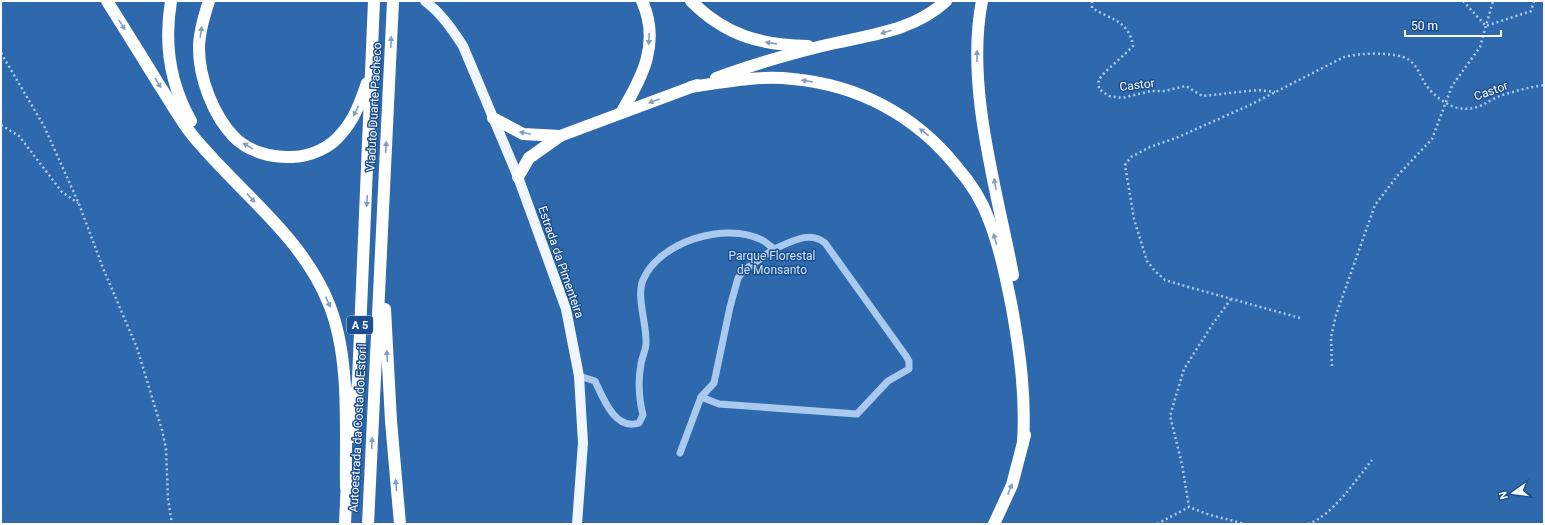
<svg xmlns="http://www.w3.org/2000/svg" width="1545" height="525" viewBox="0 0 1545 525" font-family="Roboto,sans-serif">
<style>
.green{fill:#2e69ad}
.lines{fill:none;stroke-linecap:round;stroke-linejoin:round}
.path{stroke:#a9c9ee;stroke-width:2.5;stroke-dasharray:2 3;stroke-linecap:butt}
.minor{stroke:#a9c9ee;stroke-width:7}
.major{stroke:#f0f6ff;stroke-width:10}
.highway{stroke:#fff;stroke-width:12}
.oneway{fill:#829ec1}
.labels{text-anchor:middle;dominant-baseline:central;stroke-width:3;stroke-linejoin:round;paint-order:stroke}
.shield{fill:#1b4f8f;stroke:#bbcadd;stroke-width:1}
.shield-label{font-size:11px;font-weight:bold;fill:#fff}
.street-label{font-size:12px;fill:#fff;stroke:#1b4f8f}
.park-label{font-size:12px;fill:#cfe3fa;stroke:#1b4f8f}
</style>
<rect width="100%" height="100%" fill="#1b4f8f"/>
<rect class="green" x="1" y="1" width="1543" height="523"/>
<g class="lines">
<g class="path">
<path d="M 1092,1 L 1092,8 C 1112,20 1129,21 1133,46 C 1126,54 1102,73 1099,80 C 1098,82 1099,87 1099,89 L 1109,96 L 1122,98 L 1151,91 L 1164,91 L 1186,86 L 1202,96 L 1258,90 L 1275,92"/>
<polyline points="1463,1 1486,26 1531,11 1534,1"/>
<polyline points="1,53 44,126 79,204 103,268 137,348 162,430 166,449 168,499 172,524"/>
<polyline points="1,125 19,136 62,192 78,203"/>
<polyline points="1231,299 1212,325 1184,369 1170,416 1182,464 1189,507 1210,515 1245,524"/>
<path d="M 1300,318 L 1185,286 L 1165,280 L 1155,271 L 1147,261 L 1134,219 L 1125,165 L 1131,157 L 1150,147 L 1176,138 L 1250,105 L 1344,57 C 1358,53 1397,51 1409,60 C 1418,66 1420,76 1426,85 C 1432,94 1447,106 1458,108 C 1481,112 1487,99 1506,94 C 1519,90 1531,87 1544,85"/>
<polyline points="1332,366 1331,337 1336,315 1375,205 1398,175 1432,139 1452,86 1480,47 1493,1"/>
<polyline points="1157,524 1189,507"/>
<path d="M 1308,524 C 1332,516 1356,480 1372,460"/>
</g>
<g class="minor">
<path d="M 579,376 L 595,381 C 603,398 615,431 639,423 L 643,415 C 639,399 638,380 641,364 C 642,357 646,350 646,343 C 647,325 636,296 643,280 C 659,242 725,221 762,240 C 766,242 770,246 774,249 L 743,271 L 738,278 L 730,307 L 714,383 L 701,397 L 680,453"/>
<path d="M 701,397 L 719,404 L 857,414 L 888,381 L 909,369 L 909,361 L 906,356 L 825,243 C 810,230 791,242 774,249"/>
</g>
<path class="major" d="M 425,1 C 441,13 452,29 463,46 L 518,177 L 566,309 L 579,376 L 583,443 L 577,524"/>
<g class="highway">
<path d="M 107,1 C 124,28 141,55 158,83 C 170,101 180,120 193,136 C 239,192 302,236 329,304 C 351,359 345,429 346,487"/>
<path d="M 171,1 C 164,43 170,84 191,121"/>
<path d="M 209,1 C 204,16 199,33 199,48 C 199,78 213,115 234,137 C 249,152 272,158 293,157 C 311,156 330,148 341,134 C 354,120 361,101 367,83"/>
<path d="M 691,1 C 726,36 761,45 808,46"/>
<path d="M 982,1 C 965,86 997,190 1013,275"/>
<path d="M 716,78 C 751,65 786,55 822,46 C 866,35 911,33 946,1"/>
<path d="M 691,87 C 724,82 759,75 793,79 C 858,85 915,115 956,166 C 970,182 982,200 989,220 C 1000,248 1006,278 1012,308 C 1020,353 1026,397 1023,443"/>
<path d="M 621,113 C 642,78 661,43 642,1"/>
<polyline points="493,118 523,134 560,136"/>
<polyline points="518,177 529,158 560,136 697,85"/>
<polyline points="385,309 391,421 400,524"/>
<polyline points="352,437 358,380 374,1"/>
<polyline points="345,524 347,479"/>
<polyline points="368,524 393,1"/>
<polyline points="994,524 1012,485 1025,435"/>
</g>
</g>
<defs><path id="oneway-solid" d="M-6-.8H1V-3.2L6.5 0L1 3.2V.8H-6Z"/></defs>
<g class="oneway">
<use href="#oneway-solid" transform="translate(122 25) rotate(58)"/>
<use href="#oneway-solid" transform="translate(201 32) rotate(-82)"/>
<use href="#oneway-solid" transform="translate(886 32) rotate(163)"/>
<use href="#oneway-solid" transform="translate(649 39) rotate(92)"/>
<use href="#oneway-solid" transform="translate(391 42) rotate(-87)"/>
<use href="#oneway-solid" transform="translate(771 43) rotate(-172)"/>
<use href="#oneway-solid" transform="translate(977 56) rotate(-90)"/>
<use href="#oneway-solid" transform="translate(807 81) rotate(-171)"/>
<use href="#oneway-solid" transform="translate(158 83) rotate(58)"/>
<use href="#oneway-solid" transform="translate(654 101) rotate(160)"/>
<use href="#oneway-solid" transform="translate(356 111) rotate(116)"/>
<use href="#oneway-solid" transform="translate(924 132) rotate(-141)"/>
<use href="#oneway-solid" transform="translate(525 133) rotate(-168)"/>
<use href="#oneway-solid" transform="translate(248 146) rotate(-149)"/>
<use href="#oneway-solid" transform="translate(386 147) rotate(-87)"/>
<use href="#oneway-solid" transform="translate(995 184) rotate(-101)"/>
<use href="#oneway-solid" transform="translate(251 198) rotate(47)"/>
<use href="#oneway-solid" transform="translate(367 201) rotate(93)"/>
<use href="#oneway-solid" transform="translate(995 239) rotate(-107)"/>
<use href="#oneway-solid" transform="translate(328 302) rotate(67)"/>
<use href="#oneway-solid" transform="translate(387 356) rotate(-93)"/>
<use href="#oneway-solid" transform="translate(372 443) rotate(-87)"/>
<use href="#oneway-solid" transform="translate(396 485) rotate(-95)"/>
<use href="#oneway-solid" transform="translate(1010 489) rotate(-69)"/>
</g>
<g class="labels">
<rect class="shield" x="347" y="316" width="26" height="18" rx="3"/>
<g class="shield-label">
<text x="360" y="325">A 5</text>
</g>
<g class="street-label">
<text transform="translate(1137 85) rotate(-7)">Castor</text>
<text transform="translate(1491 91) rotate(-20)">Castor</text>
<text transform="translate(374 107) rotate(-87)">Viaduto Duarte Pacheco</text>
<text transform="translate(561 262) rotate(71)">Estrada da Pimenteira</text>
<text transform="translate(358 428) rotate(-87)">Autoestrada da Costa do Estoril</text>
</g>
<g class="park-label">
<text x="772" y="256">Parque Florestal<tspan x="772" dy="14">de Monsanto</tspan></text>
</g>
</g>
<rect width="1545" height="525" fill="none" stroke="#ffffff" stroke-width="4"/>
<g transform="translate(1513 493) rotate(256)" stroke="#1b4f8f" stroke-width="3" paint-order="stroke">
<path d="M0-3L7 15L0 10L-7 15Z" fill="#ffffff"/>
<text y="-6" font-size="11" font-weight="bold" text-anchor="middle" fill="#ffffff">N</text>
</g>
<path d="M1405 30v6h96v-6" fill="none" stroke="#ffffff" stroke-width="2"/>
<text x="1411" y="30" font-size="12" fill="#ffffff" stroke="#1b4f8f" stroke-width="3" paint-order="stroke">50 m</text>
</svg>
